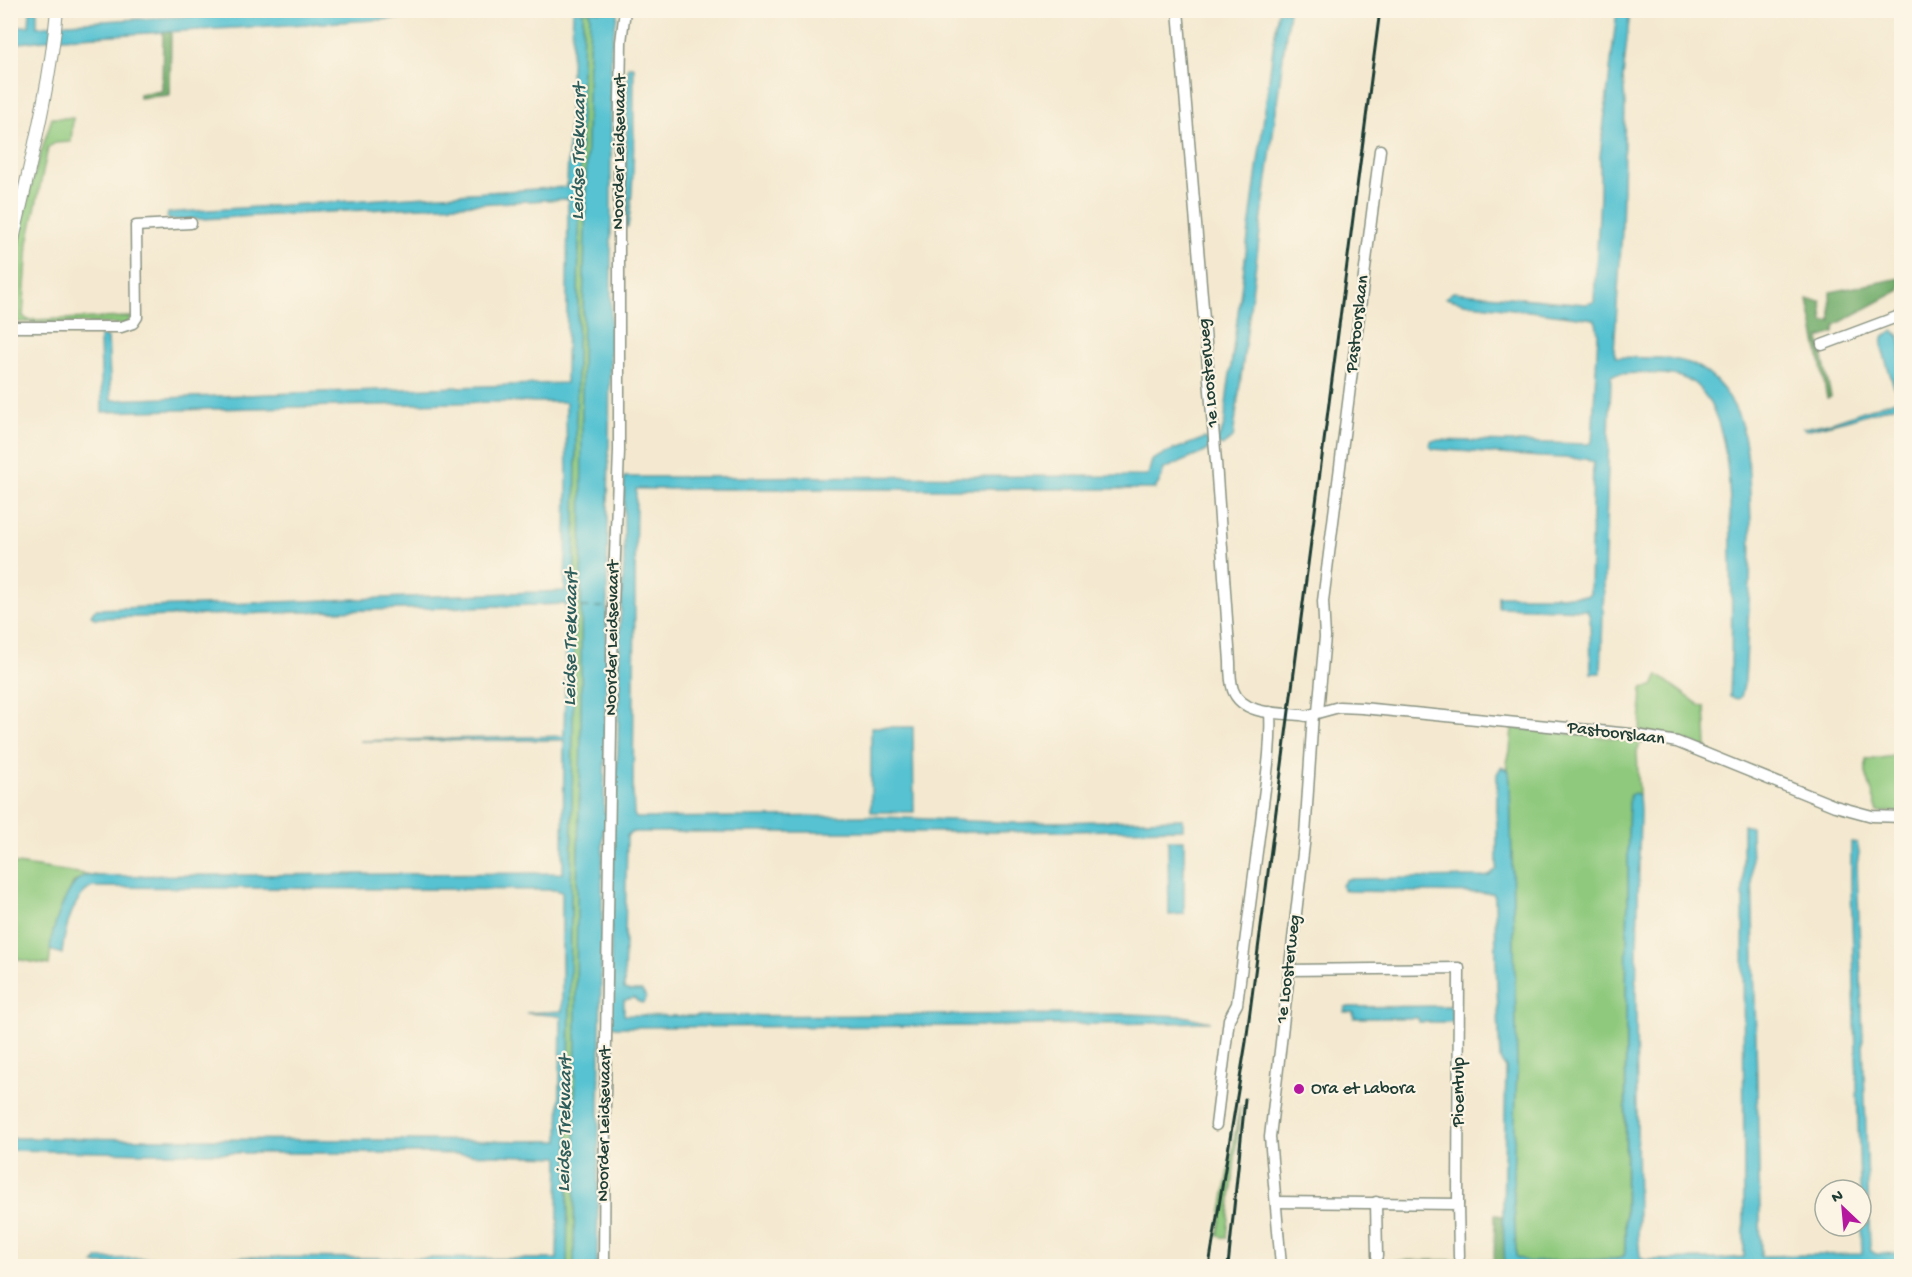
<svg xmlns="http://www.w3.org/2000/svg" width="1912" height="1277" viewBox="0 0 1912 1277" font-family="'Gochi Hand',sans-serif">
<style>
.green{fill:#8ec97d;stroke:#568358;stroke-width:1.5}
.forest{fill:#72ad6c;stroke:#487550;stroke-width:1.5}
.water{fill:#57c2d2;stroke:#3b8083;stroke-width:1.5}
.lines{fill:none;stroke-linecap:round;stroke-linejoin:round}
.ferry{stroke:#2d5e5c;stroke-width:1.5;stroke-dasharray:8 6;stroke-linecap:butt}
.minor-casing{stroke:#8a9382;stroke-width:13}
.major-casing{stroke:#8a9382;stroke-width:14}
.minor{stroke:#fff;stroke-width:10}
.major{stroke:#fff;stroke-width:12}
.rail{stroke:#1f3d34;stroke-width:3}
.poi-dot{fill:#b5179e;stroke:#fcf5e5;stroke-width:2}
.labels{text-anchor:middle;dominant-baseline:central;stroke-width:4.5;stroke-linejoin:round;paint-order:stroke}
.street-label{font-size:18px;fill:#1f3d34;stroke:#fcf5e5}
.poi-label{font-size:18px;fill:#1f3d34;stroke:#fcf5e5;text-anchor:start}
.water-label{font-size:20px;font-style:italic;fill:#2d5e5c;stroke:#fcf5e5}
</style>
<rect width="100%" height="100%" fill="#fcf5e5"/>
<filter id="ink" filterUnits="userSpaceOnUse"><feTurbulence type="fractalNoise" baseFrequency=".0167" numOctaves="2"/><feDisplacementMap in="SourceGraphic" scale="12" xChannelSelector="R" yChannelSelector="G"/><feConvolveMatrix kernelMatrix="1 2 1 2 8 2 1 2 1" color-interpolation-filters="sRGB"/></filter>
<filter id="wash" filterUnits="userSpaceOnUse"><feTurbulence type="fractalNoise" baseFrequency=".008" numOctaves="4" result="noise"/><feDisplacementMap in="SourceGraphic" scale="24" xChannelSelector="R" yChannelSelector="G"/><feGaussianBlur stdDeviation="1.35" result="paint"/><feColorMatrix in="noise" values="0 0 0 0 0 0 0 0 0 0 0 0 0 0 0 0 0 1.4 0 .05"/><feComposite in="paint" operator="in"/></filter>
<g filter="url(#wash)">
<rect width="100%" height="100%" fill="#f4e9d0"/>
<g class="green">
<polygon points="583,11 590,11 582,363 581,745 577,892 574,1266 567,1266 577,355"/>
<path d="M 52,118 L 73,118 L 71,142 L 55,143 L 48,148 L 28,243 L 23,316 L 28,320 L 132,317 L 127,324 L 13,322 C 13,304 12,285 14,266 C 21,216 36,166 52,118 Z"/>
<polygon points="1658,675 1701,706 1705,707 1707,748 1680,739 1640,731 1642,688 1653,686"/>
<path d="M 1512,728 L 1644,741 L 1640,744 L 1637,751 L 1639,795 L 1637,794 L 1630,795 C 1626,830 1629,865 1628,900 C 1624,1017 1626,1134 1625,1251 L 1624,1256 L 1615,1259 L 1528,1262 L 1516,1257 L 1516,1254 L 1513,1176 L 1517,1067 L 1510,783 L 1507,762 L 1510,751 Z"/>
<polygon points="1901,755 1901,812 1878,812 1866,773 1866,760"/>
<polygon points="10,863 99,876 84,876 73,883 53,932 49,965 11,958"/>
<polygon points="1240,1105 1227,1238 1218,1236"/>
</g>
<g class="forest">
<polygon points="163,32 171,32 170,95 139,98 139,94 162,91"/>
<polygon points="1901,278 1900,290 1835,325 1834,333 1819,338 1831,397 1827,398 1808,300 1821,301 1823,322 1831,321 1830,292"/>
<polygon points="1495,1215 1503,1216 1505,1266 1339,1266 1340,1261 1494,1260"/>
</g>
<g class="water">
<polygon points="30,11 37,11 37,27 68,23 277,11 530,11 62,38 11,44 11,27 29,26"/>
<path d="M 573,11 L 618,11 L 611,48 L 611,293 L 604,813 L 610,811 L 613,812 L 618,750 L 620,622 L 624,563 L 624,477 L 1146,476 L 1148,475 L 1152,460 L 1168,452 L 1205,438 L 1208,440 L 1209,448 L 1205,452 L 1164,469 L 1160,481 L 1155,489 L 636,489 L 633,792 L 634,814 L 636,818 L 864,816 L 1013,823 L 1183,819 L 1183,829 L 996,832 L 634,832 L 629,834 L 627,836 L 624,989 L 631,991 L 642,991 L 646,997 L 645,1001 L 642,1003 L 637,1001 L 634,998 L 624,1000 L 624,1015 L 686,1016 L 1128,1014 L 1183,1016 L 1211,1022 L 988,1026 L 615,1027 L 612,1025 L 610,1021 L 612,829 L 603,829 L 597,1266 L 574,1266 L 577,892 L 581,745 L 582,363 L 590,12 L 583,11 L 577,349 L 567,1266 L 215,1266 L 94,1264 L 97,1259 L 219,1257 L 557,1259 L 559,1157 L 423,1153 L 145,1153 L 11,1150 L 11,1138 L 559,1141 L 561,1016 L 526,1013 L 562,1011 L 562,892 L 556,890 L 93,887 C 72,895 64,934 62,954 L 50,950 C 51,932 66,884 84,876 L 563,873 L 564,740 L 359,741 L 564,736 L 567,614 L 565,604 L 138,617 L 94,618 L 91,615 L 94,610 L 97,609 L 565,591 L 567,490 L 566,402 L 492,402 L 102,412 L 100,336 L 108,338 L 111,400 L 566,383 L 568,200 L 566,199 L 202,219 L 169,220 L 167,217 L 168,213 L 178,212 L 567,187 Z"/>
<path d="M 1278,11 L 1289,11 L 1233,438 L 1222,446 L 1218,444 L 1218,438 C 1227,426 1225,410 1227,396 Z"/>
<path d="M 1617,11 L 1630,11 L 1623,77 L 1625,104 L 1622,230 L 1614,351 L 1616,357 C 1639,358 1667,356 1689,363 C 1716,373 1735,401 1742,427 C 1748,450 1749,472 1750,495 C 1753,557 1748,619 1745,681 L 1741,697 L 1738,699 L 1730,697 C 1732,648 1732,600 1731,551 C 1730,505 1733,419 1696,385 C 1692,381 1686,379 1680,377 C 1669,373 1624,372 1612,375 L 1611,377 L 1601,673 L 1591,673 L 1590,618 L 1587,610 L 1498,607 L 1498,596 L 1587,596 L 1590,594 L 1593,463 L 1586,459 L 1541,457 L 1433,449 L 1429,445 L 1432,440 L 1589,444 L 1592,442 L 1598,334 L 1596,322 L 1594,319 L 1464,303 L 1445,298 L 1453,292 L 1586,304 L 1594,302 L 1600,196 L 1600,156 Z"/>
<path d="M 628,67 L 634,67 C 633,118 636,177 628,227 L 626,227 L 625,205 Z"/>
<polygon points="1894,331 1899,336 1901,345 1901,402 1896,405 1847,420 1806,430 1803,428 1832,422 1898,399 1882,349 1883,337"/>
<polygon points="871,727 913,727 914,812 871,812"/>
<path d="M 1501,767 L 1509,771 L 1510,783 L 1517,1067 L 1513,1176 L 1516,1257 L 1528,1262 L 1615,1259 L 1624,1256 L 1625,1252 C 1627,1134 1624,1017 1628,900 C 1629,865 1626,830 1630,795 L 1635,793 L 1639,795 L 1640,810 L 1636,1000 L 1638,1235 L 1640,1257 L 1642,1259 L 1647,1260 L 1720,1259 L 1744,1257 L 1743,825 L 1751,827 L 1761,1256 L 1862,1254 L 1851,884 L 1851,842 L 1857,843 L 1859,853 L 1857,864 L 1870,1246 L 1871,1251 L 1876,1254 L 1901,1253 L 1901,1266 L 1505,1266 L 1503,1216 L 1506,1068 L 1500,1060 L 1496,961 L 1495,898 L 1493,893 L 1348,891 L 1343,889 L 1342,885 L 1347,879 L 1481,877 L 1489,876 L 1497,869 L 1497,774 Z"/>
<polygon points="1168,840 1184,840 1184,914 1169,915"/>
<polygon points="1451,1006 1453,1022 1419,1022 1418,1018 1354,1018 1353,1012 1344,1012 1345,1007"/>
</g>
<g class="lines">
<polyline class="ferry" points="581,607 606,607"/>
</g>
</g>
<g filter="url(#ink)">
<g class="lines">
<defs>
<g id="minor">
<path d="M 1178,10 L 1216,462 L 1230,662 C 1230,671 1230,681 1233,690 C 1242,715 1279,713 1301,715 L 1306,716 L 1339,707 L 1362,708 L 1630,734 L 1677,742 L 1835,806 L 1872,816 L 1902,817"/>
<polyline points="10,327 121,327 133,323 137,317 136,226 191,223"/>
<polyline points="1822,345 1902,315"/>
<polyline points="1318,712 1325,637 1323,601 1380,150"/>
<polyline points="1290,970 1459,968 1458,1204 1459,1257"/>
<path d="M 1216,1125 L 1229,1019 L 1237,1004 C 1245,943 1253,882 1261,821 C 1265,785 1272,748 1270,712"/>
<polyline points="1276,1202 1458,1204"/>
<polyline points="1376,1202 1377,1256"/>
<polyline points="604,1266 605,1102 613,606 619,451 619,160 621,42 625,10"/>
<polyline points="1281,1266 1270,1137 1305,836 1313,714"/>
</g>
<path id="major" d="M 10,261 L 13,240 C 30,164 50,88 57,10"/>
</defs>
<use href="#minor" class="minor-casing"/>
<use href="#major" class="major-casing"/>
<use href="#minor" class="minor"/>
<use href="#major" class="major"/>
<g class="rail">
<polyline points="1209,1266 1246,1042 1380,10"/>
<polyline points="1228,1266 1245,1099"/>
</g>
</g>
</g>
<circle class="poi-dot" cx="1299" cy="1089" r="6"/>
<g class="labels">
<g class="street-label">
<text transform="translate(620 152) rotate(-89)">Noorder Leidsevaart</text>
<text transform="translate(1358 324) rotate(-83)">Pastoorslaan</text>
<text transform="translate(1209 373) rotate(-95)">1e Loosterweg</text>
<text transform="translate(613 638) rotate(-89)">Noorder Leidsevaart</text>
<text transform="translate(1616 734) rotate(7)">Pastoorslaan</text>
<text transform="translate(1289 969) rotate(-83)">1e Loosterweg</text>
<text transform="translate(1459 1092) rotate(-90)">Pioentulp</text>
<text transform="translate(605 1124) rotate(-89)">Noorder Leidsevaart</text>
</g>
<g class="poi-label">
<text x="1311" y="1089">Ora et Labora</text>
</g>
<g class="water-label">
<text transform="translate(580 152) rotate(-89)">Leidse Trekvaart</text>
<text transform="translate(572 638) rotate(-89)">Leidse Trekvaart</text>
<text transform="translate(566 1124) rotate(-89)">Leidse Trekvaart</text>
</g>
</g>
<rect width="1912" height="1277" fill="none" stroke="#fcf5e5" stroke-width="36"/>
<g transform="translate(1843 1208) rotate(334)"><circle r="28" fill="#fcf5e5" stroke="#a4ab9e" stroke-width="1.5"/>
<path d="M0-4.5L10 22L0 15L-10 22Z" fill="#b5179e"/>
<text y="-9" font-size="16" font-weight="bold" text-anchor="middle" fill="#1f3d34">N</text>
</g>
</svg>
